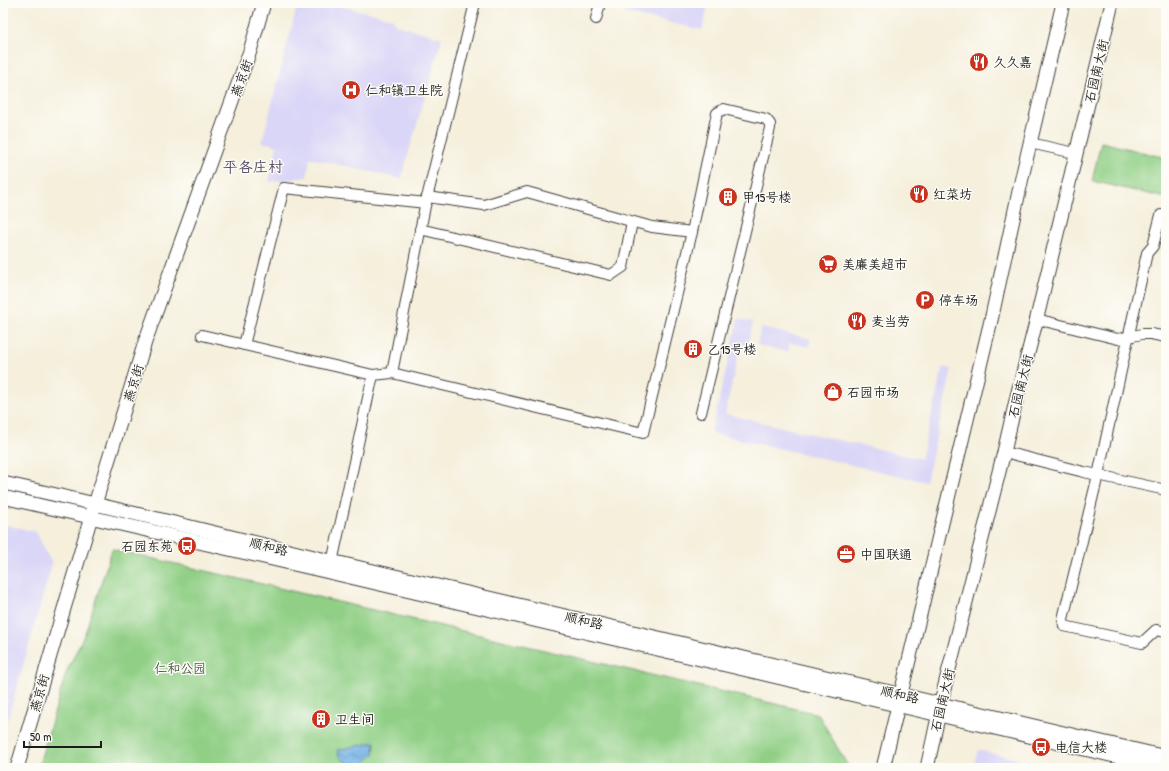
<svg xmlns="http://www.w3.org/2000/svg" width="1169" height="771" viewBox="0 0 1169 771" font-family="'Patrick Hand','LXGW WenKai TC',sans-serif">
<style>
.built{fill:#dad6f7}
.green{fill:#90cf85;stroke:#567650}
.water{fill:url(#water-waves);stroke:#476680}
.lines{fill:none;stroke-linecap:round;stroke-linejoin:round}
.minor-casing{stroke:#3d3c39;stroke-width:12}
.major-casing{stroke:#3d3c39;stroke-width:15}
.minor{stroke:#fff;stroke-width:10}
.major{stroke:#fff;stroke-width:13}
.labels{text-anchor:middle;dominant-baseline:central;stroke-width:3;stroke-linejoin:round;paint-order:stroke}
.poi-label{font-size:13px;fill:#1c1c1c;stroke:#fdfcf7;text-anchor:start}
.street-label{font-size:13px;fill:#1c1c1c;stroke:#fdfcf7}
.park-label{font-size:13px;fill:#455b41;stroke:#fdfcf7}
.quarter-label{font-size:15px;fill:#524a5f;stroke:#fdfcf7}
</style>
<defs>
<pattern id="water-waves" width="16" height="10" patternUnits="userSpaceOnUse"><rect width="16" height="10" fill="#72b0e5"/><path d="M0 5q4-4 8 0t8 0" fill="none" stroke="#5d8eb9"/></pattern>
</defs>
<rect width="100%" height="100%" fill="#fdfcf7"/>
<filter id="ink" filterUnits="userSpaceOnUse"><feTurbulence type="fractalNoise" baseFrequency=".025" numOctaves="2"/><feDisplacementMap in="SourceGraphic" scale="8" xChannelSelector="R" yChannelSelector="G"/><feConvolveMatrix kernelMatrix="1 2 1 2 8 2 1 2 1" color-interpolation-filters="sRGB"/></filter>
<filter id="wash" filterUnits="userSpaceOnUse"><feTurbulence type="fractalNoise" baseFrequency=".012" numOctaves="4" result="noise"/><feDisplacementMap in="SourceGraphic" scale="16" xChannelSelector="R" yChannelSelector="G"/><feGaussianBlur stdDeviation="0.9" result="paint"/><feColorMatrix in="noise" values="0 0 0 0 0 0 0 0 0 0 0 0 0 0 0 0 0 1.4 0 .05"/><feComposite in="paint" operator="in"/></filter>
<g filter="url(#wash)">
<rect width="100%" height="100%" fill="#f5efdc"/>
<g class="built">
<polygon points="298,3 327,3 392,18 396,25 442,38 401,179 310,158 307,177 269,182 277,146 262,142"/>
<polygon points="627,3 709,3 702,30 625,13"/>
<polygon points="738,319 753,322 747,347 740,346 725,414 921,459 943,367 952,369 926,482 711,433"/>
<polygon points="761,328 811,339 809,347 790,343 788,352 757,345"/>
<polygon points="3,524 36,532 52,564 3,736"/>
<polygon points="978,750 1056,768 973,768"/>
</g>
<g class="green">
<polygon points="1101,142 1166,158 1166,198 1092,181"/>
<polygon points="112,549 818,714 849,768 38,768 66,673 85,633"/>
</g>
<path class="water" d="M 375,742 L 374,754 L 364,764 C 352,765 341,763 337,750 Z"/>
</g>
<g filter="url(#ink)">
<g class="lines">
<defs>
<g id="minor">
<polyline points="596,19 600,3"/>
<polyline points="1030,143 1075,153"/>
<polyline points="427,197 484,205 527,192 652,227 692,232 717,113 724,109 766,119 770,124 770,128 701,413"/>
<polyline points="1161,215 1153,246 1147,253 1098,475 1063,619 1064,626 1142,643 1156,630 1166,632"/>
<polyline points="420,229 611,275 623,267 632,222"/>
<polyline points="1036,319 1118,339 1142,334 1151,334 1166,337"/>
<polyline points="202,335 373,375"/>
<polyline points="244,345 284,188 426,203"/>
<polyline points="392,373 643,433 692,232"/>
<polyline points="1004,452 1084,472 1166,490"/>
<polyline points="331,567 373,375 392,373 425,206 475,3"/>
</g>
<g id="major">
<path d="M 3,483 C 109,506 213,533 318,558 C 601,624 883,691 1166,757"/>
<polyline points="3,497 320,570 1166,768"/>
<polyline points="17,768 91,517 145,342 250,51 264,3"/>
<polyline points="883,768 992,316 1023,173 1063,3"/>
<polyline points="927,768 945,685 1004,452 1018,392 1035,326 1112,3"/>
</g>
</defs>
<use href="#minor" class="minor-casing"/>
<use href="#major" class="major-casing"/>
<use href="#minor" class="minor"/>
<use href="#major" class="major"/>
</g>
</g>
<defs>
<symbol id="restaurant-disc" viewBox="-11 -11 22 22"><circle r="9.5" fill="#c8321e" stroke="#fdfcf7"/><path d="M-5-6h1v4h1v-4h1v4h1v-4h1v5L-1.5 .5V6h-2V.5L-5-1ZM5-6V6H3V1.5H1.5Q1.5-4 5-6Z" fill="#fff"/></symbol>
<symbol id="hospital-disc" viewBox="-11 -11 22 22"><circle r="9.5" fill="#c8321e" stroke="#fdfcf7"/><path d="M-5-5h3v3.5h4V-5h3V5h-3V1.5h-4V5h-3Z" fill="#fff"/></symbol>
<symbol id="building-disc" viewBox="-11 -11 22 22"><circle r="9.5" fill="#c8321e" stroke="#fdfcf7"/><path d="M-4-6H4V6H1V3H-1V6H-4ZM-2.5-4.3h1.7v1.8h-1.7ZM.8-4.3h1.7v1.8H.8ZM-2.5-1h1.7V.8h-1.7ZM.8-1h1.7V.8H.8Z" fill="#fff"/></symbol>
<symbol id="supermarket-disc" viewBox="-11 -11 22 22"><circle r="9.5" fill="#c8321e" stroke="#fdfcf7"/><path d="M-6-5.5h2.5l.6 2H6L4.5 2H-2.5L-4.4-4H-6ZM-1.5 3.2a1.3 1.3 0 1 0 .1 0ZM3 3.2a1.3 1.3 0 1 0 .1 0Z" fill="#fff"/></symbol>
<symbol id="parking-disc" viewBox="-11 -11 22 22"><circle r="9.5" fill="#c8321e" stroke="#fdfcf7"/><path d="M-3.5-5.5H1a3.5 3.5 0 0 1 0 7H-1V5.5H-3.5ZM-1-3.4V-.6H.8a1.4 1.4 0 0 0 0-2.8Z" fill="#fff"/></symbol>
<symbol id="shop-disc" viewBox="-11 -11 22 22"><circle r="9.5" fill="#c8321e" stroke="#fdfcf7"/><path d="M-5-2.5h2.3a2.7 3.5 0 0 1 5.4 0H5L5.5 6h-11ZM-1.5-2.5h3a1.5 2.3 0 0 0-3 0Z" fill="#fff"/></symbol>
<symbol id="bus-disc" viewBox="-11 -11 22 22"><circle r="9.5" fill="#c8321e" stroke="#fdfcf7"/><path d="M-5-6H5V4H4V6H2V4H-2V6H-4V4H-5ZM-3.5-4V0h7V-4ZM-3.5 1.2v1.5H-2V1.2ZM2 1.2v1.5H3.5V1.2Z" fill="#fff"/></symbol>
<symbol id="office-disc" viewBox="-11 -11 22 22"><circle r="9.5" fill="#c8321e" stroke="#fdfcf7"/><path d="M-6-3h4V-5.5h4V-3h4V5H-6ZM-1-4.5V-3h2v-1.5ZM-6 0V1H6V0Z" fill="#fff"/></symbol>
</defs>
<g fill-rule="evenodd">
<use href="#restaurant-disc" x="968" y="51" width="22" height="22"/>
<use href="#hospital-disc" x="340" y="79" width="22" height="22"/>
<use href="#restaurant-disc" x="908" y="183" width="22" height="22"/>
<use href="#building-disc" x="717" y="186" width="22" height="22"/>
<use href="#supermarket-disc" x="817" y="253" width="22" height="22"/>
<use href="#parking-disc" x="914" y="289" width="22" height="22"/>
<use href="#restaurant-disc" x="846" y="310" width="22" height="22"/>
<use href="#building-disc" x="682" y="338" width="22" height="22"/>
<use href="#shop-disc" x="822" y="381" width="22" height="22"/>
<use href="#bus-disc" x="176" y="535" width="22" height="22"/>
<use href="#office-disc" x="835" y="543" width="22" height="22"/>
<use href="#building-disc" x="310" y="708" width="22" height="22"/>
<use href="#bus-disc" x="1030" y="736" width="22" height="22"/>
</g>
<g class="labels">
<g class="poi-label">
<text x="993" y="62">久久嘉</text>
<text x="365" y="90">仁和镇卫生院</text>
<text x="933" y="194">红菜坊</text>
<text x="742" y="197">甲15号楼</text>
<text x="842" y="264">美廉美超市</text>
<text x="939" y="300">停车场</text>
<text x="871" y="321">麦当劳</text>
<text x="707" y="349">乙15号楼</text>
<text x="847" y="392">石园市场</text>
<text x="173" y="546" text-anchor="end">石园东苑</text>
<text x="860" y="554">中国联通</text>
<text x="335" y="719">卫生间</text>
<text x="1055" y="747">电信大楼</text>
</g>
<g class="street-label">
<text transform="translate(1096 71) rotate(-77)">石园南大街</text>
<text transform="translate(241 78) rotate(-70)">燕京街</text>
<text transform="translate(133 383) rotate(-73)">燕京街</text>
<text transform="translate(1020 386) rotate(-76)">石园南大街</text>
<text transform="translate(269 546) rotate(14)">顺和路</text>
<text transform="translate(584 620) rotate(13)">顺和路</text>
<text transform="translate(39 693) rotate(-74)">燕京街</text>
<text transform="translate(900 694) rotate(13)">顺和路</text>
<text transform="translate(942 700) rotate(-77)">石园南大街</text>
</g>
<g class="park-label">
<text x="180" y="668">仁和公园</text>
</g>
<g class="quarter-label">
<text x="253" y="166">平各庄村</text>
</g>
</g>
<rect width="1169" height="771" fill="none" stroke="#fdfcf7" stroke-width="16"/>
<path d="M24 741v6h77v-6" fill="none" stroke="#1c1c1c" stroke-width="2"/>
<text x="30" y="741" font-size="12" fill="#1c1c1c" stroke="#fdfcf7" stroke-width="3" paint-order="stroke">50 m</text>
</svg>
